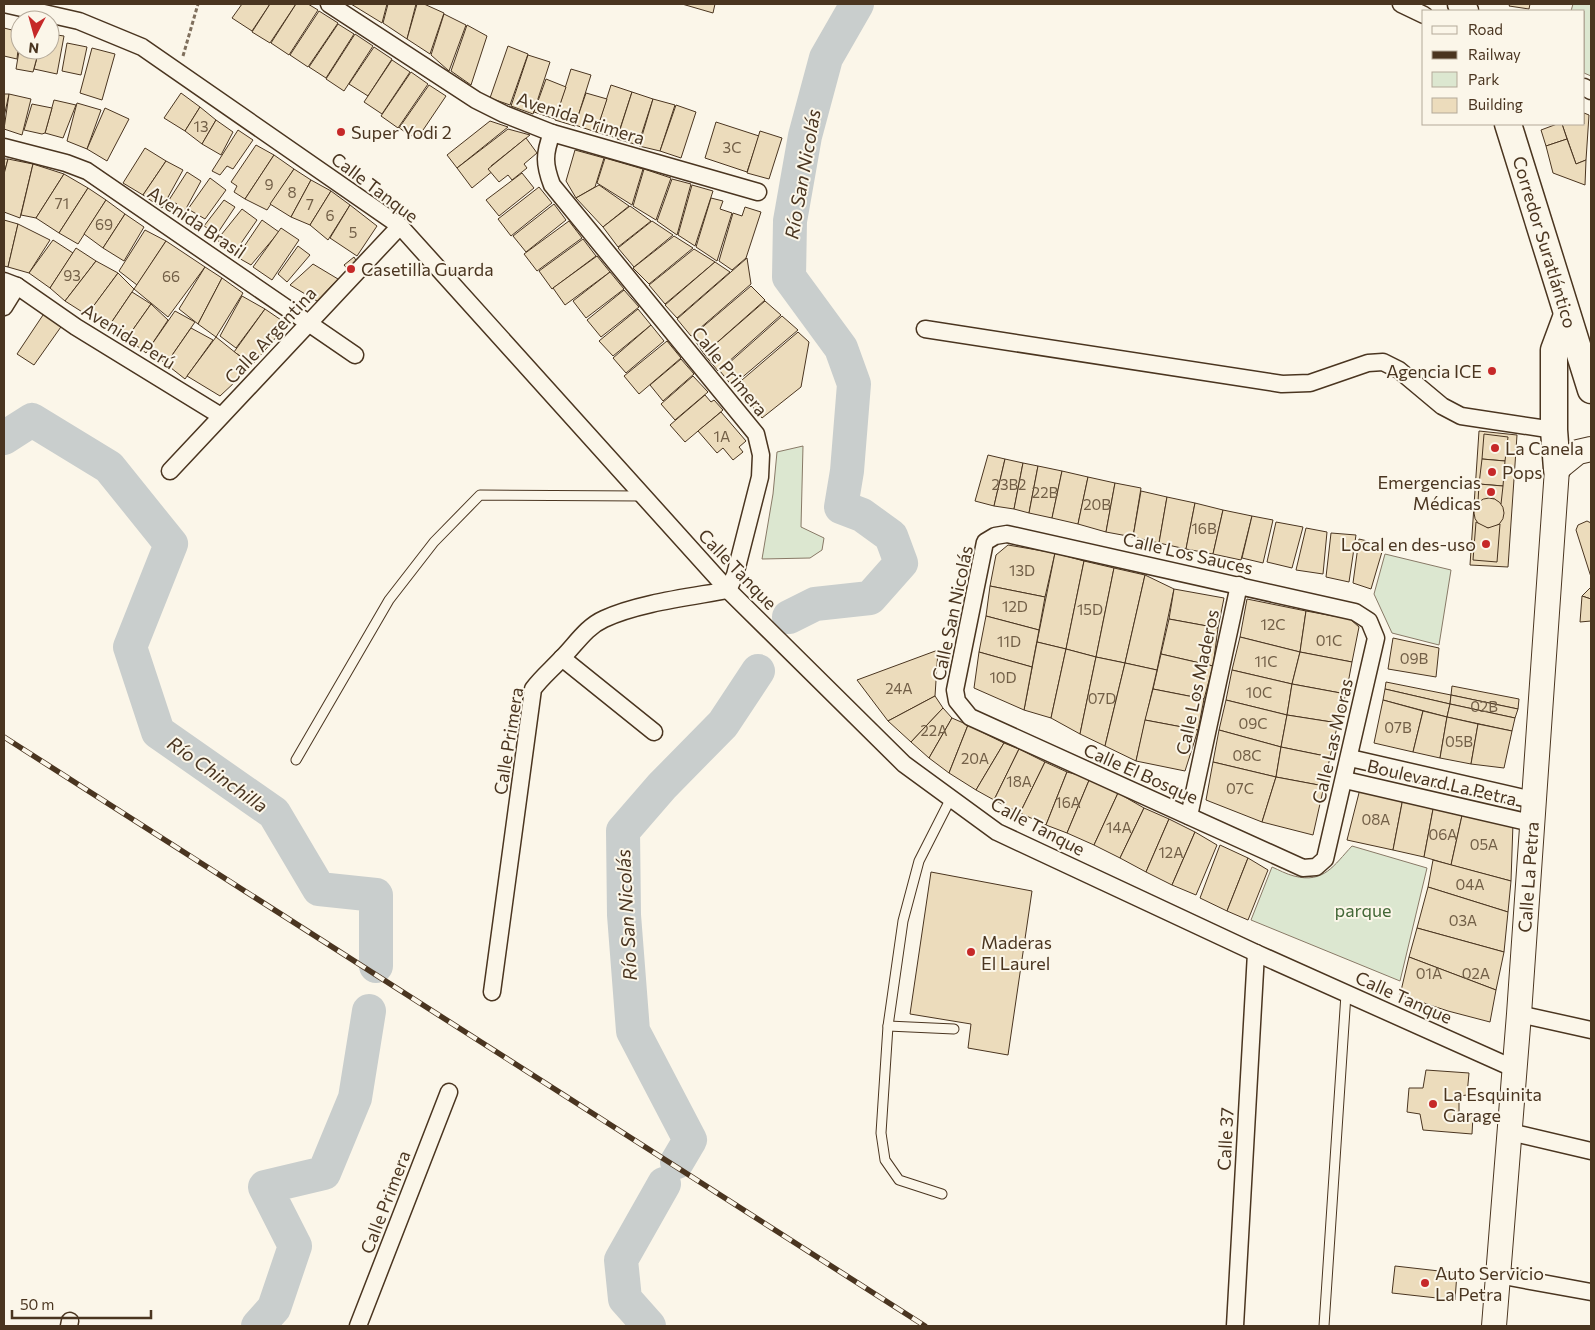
<svg xmlns="http://www.w3.org/2000/svg" width="1595" height="1330" viewBox="0 0 1595 1330" font-family="Commissioner,sans-serif">
<style>
.green{fill:#dce7d0;stroke:#887966}
.lines{fill:none;stroke-linecap:round;stroke-linejoin:round}
.river{stroke:#c9cecd;stroke-width:34}
.building{fill:#ecdcbc;stroke:#4a3520}
.lane-casing{stroke:#4a3520;stroke-width:11}
.street-casing{stroke:#4a3520;stroke-width:19}
.secondary-casing{stroke:#4a3520;stroke-width:26}
.primary-casing{stroke:#4a3520;stroke-width:29}
.path{stroke:#7f6f5c;stroke-width:3;stroke-dasharray:4 2.5;stroke-linecap:butt}
.lane{stroke:#fbf6e9;stroke-width:9}
.street{stroke:#fbf6e9;stroke-width:16}
.secondary{stroke:#fbf6e9;stroke-width:24}
.primary{stroke:#fbf6e9;stroke-width:26}
.rail-casing{stroke:#4a3520;stroke-width:5.5}
.rail{stroke:#fbf6e9;stroke-width:4;stroke-dasharray:11;stroke-linecap:butt}
.poi-dot{fill:#c62828;stroke:#fbf6e9;stroke-width:2}
.labels{text-anchor:middle;dominant-baseline:central;stroke-width:4;stroke-linejoin:round;paint-order:stroke}
.number-label{font-size:15px;fill:#725f47}
.street-label{font-size:18px;fill:#4a3520;stroke:#fbf6e9}
.poi-label{font-size:18px;fill:#4a3520;stroke:#fbf6e9;text-anchor:start}
.park-label{font-size:18px;fill:#436837;stroke:#fbf6e9}
.water-label{font-size:19px;font-style:italic;fill:#4a3520;stroke:#fbf6e9}
</style>
<rect width="100%" height="100%" fill="#fbf6e9"/>
<g class="green">
<polygon points="1573,4 1591,4 1591,76 1584,73 1584,11 1571,11"/>
<polygon points="803,446 801,527 824,538 822,550 810,558 762,559 773,494 777,452"/>
<polygon points="1385,554 1451,570 1439,645 1392,633 1374,594"/>
<path d="M 1352,846 L 1427,868 L 1400,981 L 1251,920 L 1272,867 C 1279,870 1286,874 1294,876 C 1324,884 1334,865 1352,846 Z"/>
</g>
<g class="lines">
<g class="river">
<polyline points="4,438 32,420 109,467 171,544 130,647 158,732 274,813 319,889 376,895 376,966"/>
<polyline points="789,617 815,604 870,598 901,563 891,536 862,515 841,507 847,471 854,384 841,348 789,277 790,221 805,136 826,58 857,4"/>
<polyline points="677,1162 690,1140 633,1031 624,915 623,831 662,786 723,724 758,671"/>
<polyline points="258,1326 274,1308 295,1246 265,1187 324,1173 355,1098 369,1011"/>
<polyline points="649,1326 625,1299 621,1260 664,1184"/>
</g>
</g>
<g class="building">
<polygon points="242,4 270,4 252,31 232,18"/>
<polygon points="270,4 296,4 270,43 252,32"/>
<polygon points="296,4 308,4 318,10 289,55 271,43"/>
<polygon points="351,4 387,4 382,23"/>
<polygon points="388,4 416,4 407,39 383,23"/>
<polygon points="417,4 424,4 444,13 430,54 407,39"/>
<polygon points="682,4 715,4 713,13"/>
<polygon points="1510,4 1530,4 1529,9 1509,6"/>
<polygon points="319,11 338,23 308,67 290,55"/>
<polygon points="444,14 466,25 449,71 431,55"/>
<polygon points="338,24 354,34 326,78 309,67"/>
<polygon points="467,25 487,36 471,85 451,71"/>
<polygon points="4,28 20,32 17,59 4,56"/>
<polygon points="50,34 64,36 57,74 34,69 39,50 50,50"/>
<polygon points="355,34 373,46 344,91 326,79"/>
<polygon points="67,43 87,47 81,75 62,71"/>
<polygon points="20,45 20,50 39,50 33,72 16,69"/>
<polygon points="508,46 528,54 510,105 490,98"/>
<polygon points="374,47 392,59 368,96 349,84"/>
<polygon points="92,48 115,54 102,100 80,93"/>
<polygon points="528,55 550,62 533,114 511,106"/>
<polygon points="392,60 410,72 382,114 364,102"/>
<polygon points="571,69 591,75 575,126 555,120"/>
<polygon points="411,72 428,84 398,128 381,116"/>
<polygon points="546,79 566,87 555,119 534,112"/>
<polygon points="429,85 446,96 417,139 399,128"/>
<polygon points="611,85 632,92 617,138 596,132"/>
<polygon points="632,92 653,99 638,145 617,139"/>
<polygon points="181,93 200,107 185,131 164,118"/>
<polygon points="586,93 607,99 596,132 575,125"/>
<polygon points="4,94 9,94 4,117"/>
<polygon points="9,94 31,99 22,135 4,129"/>
<polygon points="653,99 675,105 660,151 639,146"/>
<polygon points="54,100 76,105 63,138 45,133"/>
<polygon points="77,103 101,110 87,149 67,141"/>
<polygon points="32,104 52,108 45,133 42,134 24,130"/>
<polygon points="676,105 696,112 681,158 660,151"/>
<polygon points="200,107 216,120 202,144 185,131"/>
<polygon points="105,108 129,119 107,161 87,149"/>
<polygon points="1584,113 1589,115 1586,160 1576,164 1562,124 1584,124"/>
<polygon points="216,120 233,132 221,155 202,144"/>
<polygon points="490,121 508,127 457,168 447,155"/>
<polygon points="716,122 759,136 747,172 705,158"/>
<polygon points="1557,124 1562,124 1567,139 1546,146 1541,130"/>
<polygon points="508,129 530,135 491,166 494,170 472,188 457,168"/>
<polygon points="238,130 253,140 233,169 227,166 220,175 212,171"/>
<polygon points="760,131 782,138 769,179 747,173"/>
<polygon points="526,138 537,153 524,164 527,168 512,180 508,175 499,182 488,169"/>
<polygon points="1567,139 1576,164 1586,160 1585,185 1553,173 1546,146"/>
<polygon points="256,145 274,155 245,199 234,192 237,186 231,182"/>
<polygon points="145,148 166,161 143,195 123,183"/>
<polygon points="575,150 604,158 595,187 576,198 566,181"/>
<polygon points="274,155 294,169 267,210 245,199"/>
<polygon points="605,158 643,169 632,205 597,183"/>
<polygon points="4,159 8,159 4,174"/>
<polygon points="8,159 33,164 20,218 4,212 4,174"/>
<polygon points="166,161 183,170 162,208 143,195"/>
<polygon points="33,164 64,174 36,218 21,215"/>
<polygon points="294,169 311,180 291,217 270,204"/>
<polygon points="644,169 671,178 656,220 633,206"/>
<polygon points="187,172 201,181 182,216 172,210 177,204 169,200"/>
<polygon points="522,173 534,188 499,216 486,200"/>
<polygon points="64,174 88,188 59,233 36,218"/>
<polygon points="210,178 226,190 205,219 188,209"/>
<polygon points="672,179 691,184 677,235 657,221"/>
<polygon points="311,180 331,191 310,225 291,217"/>
<polygon points="599,185 629,206 603,227 576,198"/>
<polygon points="692,185 713,191 695,246 678,235"/>
<polygon points="539,187 552,203 511,236 498,219"/>
<polygon points="88,188 106,200 78,244 59,233"/>
<polygon points="331,191 350,205 328,240 310,225"/>
<polygon points="711,198 723,201 720,209 732,213 717,261 696,247"/>
<polygon points="106,200 125,214 103,248 84,234"/>
<polygon points="224,200 235,207 217,234 204,226"/>
<polygon points="554,204 566,220 526,252 513,236"/>
<polygon points="350,205 377,226 357,256 330,238"/>
<polygon points="630,206 651,221 618,247 603,227"/>
<polygon points="745,207 761,212 746,258 732,270 719,261 733,213 742,216"/>
<polygon points="242,209 257,220 235,252 217,240"/>
<polygon points="125,214 144,227 124,261 103,248"/>
<polygon points="4,220 18,224 8,267 4,266"/>
<polygon points="262,220 279,232 251,265 237,257"/>
<polygon points="569,221 582,238 537,271 524,254"/>
<polygon points="652,221 673,235 634,267 618,248"/>
<polygon points="18,224 50,240 29,273 8,267"/>
<polygon points="281,228 299,240 272,280 253,267"/>
<polygon points="145,230 166,241 137,285 119,271"/>
<polygon points="674,236 693,248 649,284 633,268"/>
<polygon points="583,239 596,256 552,289 539,271"/>
<polygon points="53,240 73,253 50,288 29,273"/>
<polygon points="166,241 205,267 168,317 134,289"/>
<polygon points="298,246 310,255 287,282 278,274"/>
<polygon points="76,248 96,261 65,301 50,288"/>
<polygon points="694,249 715,262 665,304 649,285"/>
<polygon points="597,256 610,272 565,305 553,288"/>
<polygon points="354,257 358,264 351,273 344,265"/>
<polygon points="747,258 751,284 691,336 677,319"/>
<polygon points="96,261 118,273 87,315 65,301"/>
<polygon points="715,262 730,272 677,318 665,305"/>
<polygon points="313,264 338,279 317,301 290,285"/>
<polygon points="205,267 222,278 198,324 179,309"/>
<polygon points="610,272 624,289 586,318 573,301"/>
<polygon points="118,273 134,289 109,326 89,312"/>
<polygon points="222,278 243,293 216,337 198,324"/>
<polygon points="751,286 765,300 704,354 692,336"/>
<polygon points="624,290 639,307 601,337 587,320"/>
<polygon points="132,292 151,304 127,338 109,326"/>
<polygon points="242,296 265,309 236,348 220,336"/>
<polygon points="765,301 781,315 718,371 704,354"/>
<polygon points="151,304 168,320 146,353 127,338"/>
<polygon points="265,309 284,322 284,328 253,364 234,352"/>
<polygon points="638,309 651,325 613,356 599,341"/>
<polygon points="175,311 195,322 166,364 148,350"/>
<polygon points="45,312 63,324 34,365 17,354"/>
<polygon points="782,316 798,330 732,386 720,371"/>
<polygon points="651,325 664,341 626,373 613,358"/>
<polygon points="191,328 213,340 185,379 166,364"/>
<polygon points="798,332 809,342 801,387 762,418 735,386"/>
<polygon points="216,337 252,366 220,396 187,376"/>
<polygon points="667,341 681,358 639,394 624,376"/>
<polygon points="681,359 694,374 663,401 650,385"/>
<polygon points="693,376 708,392 675,420 661,404"/>
<polygon points="705,395 711,402 714,400 723,410 685,442 670,425"/>
<polygon points="721,412 746,441 739,447 743,452 733,460 723,448 717,453 698,431"/>
<polygon points="1479,431 1517,435 1508,567 1470,565"/>
<polygon points="1484,434 1508,437 1505,461 1482,459"/>
<polygon points="988,455 1005,459 994,506 975,501"/>
<polygon points="1005,459 1023,463 1014,509 994,506"/>
<polygon points="1482,459 1505,461 1503,486 1479,484"/>
<polygon points="1023,463 1038,466 1029,513 1014,509"/>
<polygon points="1038,466 1062,471 1052,518 1029,513"/>
<polygon points="1062,471 1088,477 1078,524 1052,518"/>
<polygon points="1088,477 1115,483 1106,532 1078,524"/>
<polygon points="1115,483 1141,488 1133,537 1106,532"/>
<polygon points="1479,484 1503,486 1501,504 1493,498 1478,502"/>
<polygon points="1141,491 1167,497 1159,543 1133,537"/>
<polygon points="1167,497 1195,503 1186,549 1159,543"/>
<circle cx="1489" cy="513" r="15"/>
<polygon points="1195,503 1223,510 1213,554 1186,549"/>
<polygon points="1223,510 1252,516 1241,560 1213,554"/>
<polygon points="1252,516 1273,520 1263,563 1242,558"/>
<polygon points="1587,521 1591,523 1591,577 1576,530 1578,525"/>
<polygon points="1276,522 1303,527 1292,568 1267,562"/>
<polygon points="1476,522 1488,528 1500,524 1497,562 1473,560"/>
<polygon points="1306,528 1327,532 1323,574 1296,570"/>
<polygon points="1331,533 1356,535 1349,582 1326,577"/>
<polygon points="1359,539 1384,545 1371,589 1353,583"/>
<polygon points="1008,545 1055,553 1045,597 990,586 996,555"/>
<polygon points="1055,553 1084,561 1066,649 1037,642"/>
<polygon points="1084,561 1114,568 1096,657 1066,649"/>
<polygon points="1114,568 1145,575 1125,663 1096,657"/>
<polygon points="1145,575 1174,589 1157,670 1125,663"/>
<polygon points="990,586 1045,597 1039,630 986,616"/>
<polygon points="1591,587 1591,599 1582,596"/>
<polygon points="1174,589 1224,598 1218,628 1169,619"/>
<polygon points="1582,596 1591,599 1591,621 1580,622"/>
<polygon points="1247,599 1306,611 1300,652 1240,637"/>
<polygon points="1306,611 1350,619 1359,627 1352,662 1300,652"/>
<polygon points="986,616 1039,630 1032,667 979,652"/>
<polygon points="1169,619 1218,628 1213,666 1161,654"/>
<polygon points="1240,637 1300,652 1292,684 1232,670"/>
<polygon points="1393,638 1439,648 1436,677 1388,669"/>
<polygon points="1037,642 1066,649 1051,718 1024,710"/>
<polygon points="1066,649 1096,657 1080,734 1051,718"/>
<polygon points="938,650 935,696 888,721 857,680"/>
<polygon points="979,652 1032,667 1024,710 974,688"/>
<polygon points="1300,652 1352,662 1346,694 1292,684"/>
<polygon points="1161,654 1213,666 1204,699 1153,689"/>
<polygon points="1096,657 1125,663 1105,746 1080,734"/>
<polygon points="1125,663 1157,670 1136,761 1105,746"/>
<polygon points="1232,670 1292,684 1287,715 1226,700"/>
<polygon points="1386,682 1451,695 1450,704 1385,689"/>
<polygon points="1292,684 1346,694 1338,723 1287,715"/>
<polygon points="1452,686 1519,699 1518,709 1451,695"/>
<polygon points="1153,689 1204,699 1198,730 1145,720"/>
<polygon points="1385,689 1450,704 1447,717 1383,700"/>
<polygon points="1451,695 1518,709 1515,718 1450,704"/>
<polygon points="935,696 943,708 911,742 888,721"/>
<polygon points="1226,700 1287,715 1281,747 1219,730"/>
<polygon points="1383,700 1423,711 1413,752 1374,743"/>
<polygon points="1450,704 1515,718 1512,731 1447,717"/>
<polygon points="943,708 952,718 929,758 911,742"/>
<polygon points="1423,711 1447,717 1440,758 1413,752"/>
<polygon points="1287,715 1338,723 1330,757 1281,747"/>
<polygon points="1447,717 1478,724 1471,764 1440,758"/>
<polygon points="952,718 968,725 949,773 929,758"/>
<polygon points="1145,720 1198,730 1185,771 1136,761"/>
<polygon points="1478,724 1512,731 1504,768 1471,764"/>
<polygon points="968,725 1004,743 976,790 949,773"/>
<polygon points="1219,730 1281,747 1276,777 1213,762"/>
<polygon points="1004,743 1019,749 994,800 976,790"/>
<polygon points="1281,747 1330,757 1324,786 1276,777"/>
<polygon points="1019,749 1045,762 1020,813 994,800"/>
<polygon points="1045,762 1067,772 1046,825 1020,813"/>
<polygon points="1213,762 1276,777 1262,822 1206,800"/>
<polygon points="1067,772 1090,778 1067,833 1046,825"/>
<polygon points="1276,777 1324,786 1313,835 1262,822"/>
<polygon points="1090,778 1118,793 1094,845 1067,833"/>
<polygon points="1360,789 1403,798 1393,850 1347,840"/>
<polygon points="1118,793 1144,808 1120,858 1094,845"/>
<polygon points="1403,798 1434,804 1424,857 1393,850"/>
<polygon points="1434,804 1463,811 1451,865 1424,857"/>
<polygon points="1144,808 1169,819 1146,872 1120,858"/>
<polygon points="1463,811 1513,823 1511,881 1451,865"/>
<polygon points="1169,819 1195,832 1172,885 1146,872"/>
<polygon points="1195,832 1217,845 1196,895 1172,885"/>
<polygon points="1220,845 1248,858 1227,911 1200,898"/>
<polygon points="1248,858 1268,870 1248,920 1227,911"/>
<polygon points="1433,860 1511,881 1508,912 1428,887"/>
<polygon points="931,872 1032,891 1008,1055 968,1048 971,1024 910,1014"/>
<polygon points="1428,887 1508,912 1504,952 1417,928"/>
<polygon points="1417,928 1504,952 1496,990 1409,957"/>
<polygon points="1409,957 1496,990 1490,1022 1448,1011 1400,995"/>
<polygon points="1426,1070 1469,1073 1467,1095 1459,1096 1459,1114 1473,1116 1472,1134 1423,1130 1420,1114 1407,1112 1409,1088 1423,1088"/>
<polygon points="1395,1266 1457,1273 1455,1300 1392,1293"/>
</g>
<g class="lines">
<defs>
<g id="lane">
<polyline points="296,760 389,600 434,542 480,495 642,496"/>
<polyline points="888,1026 954,1029"/>
<polyline points="942,1194 899,1180 885,1160 881,1133 888,1026 903,921 919,861 951,798"/>
<polyline points="1324,1326 1346,994"/>
</g>
<g id="street">
<polyline points="4,4 79,21 142,47 400,226 728,590 904,764 997,832 1256,953 1515,1069"/>
<polyline points="329,4 476,100 504,114 552,133 758,192"/>
<polyline points="1401,4 1424,15"/>
<polyline points="1584,87 1591,91"/>
<polyline points="4,147 66,163 87,171 355,355"/>
<polyline points="4,281 17,286 76,327 221,416"/>
<polyline points="4,307 17,286"/>
<polyline points="925,329 1282,384 1310,383 1368,363 1383,362 1399,370 1442,406 1461,416 1554,430"/>
<polyline points="170,471 400,226"/>
<polygon points="1007,534 1355,612 1369,621 1376,638 1325,859 1316,867 1303,868 970,717 957,701 955,690 985,542 995,536"/>
<polyline points="562,658 654,732"/>
<polyline points="1350,758 1533,800"/>
<polyline points="1345,780 1531,823"/>
<polyline points="1189,816 1239,585"/>
<path d="M 492,992 L 533,689 C 542,677 552,669 562,658 C 576,644 586,627 604,619 C 638,603 690,597 728,590 L 735,575 L 760,477 L 761,455 L 756,434 L 552,185 C 544,164 544,154 552,133"/>
<polyline points="1519,1014 1591,1030"/>
<polyline points="1510,1132 1591,1151"/>
<polyline points="1498,1275 1591,1292"/>
<polyline points="69,1326 70,1321"/>
<polyline points="358,1326 449,1092"/>
<polyline points="1235,1326 1256,953"/>
</g>
<polyline id="secondary" points="1494,1326 1519,1014 1557,469 1578,452 1591,449"/>
<g id="primary">
<polyline points="1461,4 1465,11"/>
<polyline points="1508,124 1591,390"/>
<polyline points="1557,469 1554,430 1554,350 1567,315"/>
</g>
</defs>
<use href="#lane" class="lane-casing"/>
<use href="#street" class="street-casing"/>
<use href="#secondary" class="secondary-casing"/>
<use href="#primary" class="primary-casing"/>
<polyline class="path" points="183,56 198,4"/>
<use href="#lane" class="lane"/>
<use href="#street" class="street"/>
<use href="#secondary" class="secondary"/>
<use href="#primary" class="primary"/>
<defs>
<polyline id="rail" points="4,737 925,1326"/>
</defs>
<use href="#rail" class="rail-casing"/>
<use href="#rail" class="rail"/>
</g>
<g class="poi-dot">
<circle cx="341" cy="132" r="5"/>
<circle cx="351" cy="269" r="5"/>
<circle cx="1492" cy="371" r="5"/>
<circle cx="1495" cy="448" r="5"/>
<circle cx="1492" cy="472" r="5"/>
<circle cx="1491" cy="492" r="5"/>
<circle cx="1486" cy="544" r="5"/>
<circle cx="971" cy="952" r="5"/>
<circle cx="1433" cy="1104" r="5"/>
<circle cx="1425" cy="1283" r="5"/>
</g>
<g class="labels">
<g class="number-label">
<text x="201" y="126">13</text>
<text x="732" y="147">3C</text>
<text x="269" y="184">9</text>
<text x="292" y="192">8</text>
<text x="62" y="203">71</text>
<text x="310" y="204">7</text>
<text x="330" y="215">6</text>
<text x="104" y="224">69</text>
<text x="353" y="232">5</text>
<text x="72" y="275">93</text>
<text x="171" y="276">66</text>
<text x="722" y="436">1A</text>
<text x="1009" y="484">23B2</text>
<text x="1045" y="492">22B</text>
<text x="1097" y="504">20B</text>
<text x="1204" y="528">16B</text>
<text x="1022" y="570">13D</text>
<text x="1015" y="606">12D</text>
<text x="1090" y="609">15D</text>
<text x="1273" y="624">12C</text>
<text x="1329" y="640">01C</text>
<text x="1009" y="641">11D</text>
<text x="1414" y="658">09B</text>
<text x="1266" y="661">11C</text>
<text x="1003" y="677">10D</text>
<text x="899" y="688">24A</text>
<text x="1259" y="692">10C</text>
<text x="1102" y="698">07D</text>
<text x="1484" y="706">02B</text>
<text x="1253" y="723">09C</text>
<text x="1398" y="727">07B</text>
<text x="934" y="730">22A</text>
<text x="1459" y="741">05B</text>
<text x="1247" y="755">08C</text>
<text x="975" y="758">20A</text>
<text x="1019" y="781">18A</text>
<text x="1240" y="788">07C</text>
<text x="1068" y="802">16A</text>
<text x="1376" y="819">08A</text>
<text x="1119" y="827">14A</text>
<text x="1443" y="834">06A</text>
<text x="1484" y="844">05A</text>
<text x="1171" y="852">12A</text>
<text x="1470" y="884">04A</text>
<text x="1463" y="920">03A</text>
<text x="1429" y="973">01A</text>
<text x="1476" y="973">02A</text>
</g>
<g class="street-label">
<text transform="translate(581 118) rotate(18)">Avenida Primera</text>
<text transform="translate(375 187) rotate(37)">Calle Tanque</text>
<text transform="translate(197 222) rotate(34)">Avenida Brasil</text>
<text transform="translate(1545 242) rotate(73)">Corredor Suratlántico</text>
<text transform="translate(270 335) rotate(-47)">Calle Argentina</text>
<text transform="translate(129 336) rotate(32)">Avenida Perú</text>
<text transform="translate(730 371) rotate(51)">Calle Primera</text>
<text transform="translate(1188 553) rotate(13)">Calle Los Sauces</text>
<text transform="translate(738 569) rotate(46)">Calle Tanque</text>
<text transform="translate(952 613) rotate(-78)">Calle San Nicolás</text>
<text transform="translate(1197 682) rotate(-78)">Calle Los Maderos</text>
<text transform="translate(508 741) rotate(-81)">Calle Primera</text>
<text transform="translate(1332 741) rotate(-77)">Calle Las Moras</text>
<text transform="translate(1141 773) rotate(24)">Calle El Bosque</text>
<text transform="translate(1442 782) rotate(13)">Boulevard La Petra</text>
<text transform="translate(1038 826) rotate(28)">Calle Tanque</text>
<text transform="translate(1528 877) rotate(-86)">Calle La Petra</text>
<text transform="translate(1404 997) rotate(24)">Calle Tanque</text>
<text transform="translate(1225 1139) rotate(-87)">Calle 37</text>
<text transform="translate(385 1202) rotate(-69)">Calle Primera</text>
</g>
<g class="poi-label">
<text x="351" y="132">Super Yodi 2</text>
<text x="361" y="269">Casetilla Guarda</text>
<text x="1482" y="371" text-anchor="end">Agencia ICE</text>
<text x="1505" y="448">La Canela</text>
<text x="1502" y="472">Pops</text>
<text x="1481" y="482" text-anchor="end">Emergencias<tspan x="1481" dy="21">Médicas</tspan></text>
<text x="1476" y="544" text-anchor="end">Local en des-uso</text>
<text x="981" y="942">Maderas<tspan x="981" dy="21">El Laurel</tspan></text>
<text x="1443" y="1094">La Esquinita<tspan x="1443" dy="21">Garage</tspan></text>
<text x="1435" y="1273">Auto Servicio<tspan x="1435" dy="21">La Petra</tspan></text>
</g>
<g class="park-label">
<text x="1363" y="910">parque</text>
</g>
<g class="water-label">
<text transform="translate(802 174) rotate(-80)">Río San Nicolás</text>
<text transform="translate(218 774) rotate(35)">Río Chinchilla</text>
<text transform="translate(626 915) rotate(-93)">Río San Nicolás</text>
</g>
</g>
<rect width="1595" height="1330" fill="none" stroke="#4a3520" stroke-width="10"/>
<rect x="1422" y="10" width="162" height="115" fill="#fbf6e9" stroke="#b4a999"/>
<rect x="1432" y="26" width="25" height="8" fill="#fbf6e9" stroke="#b4a999"/>
<text x="1468" y="35" font-size="15" fill="#4a3520">Road</text>
<rect x="1432" y="51" width="25" height="8" fill="#4a3520" stroke="#b4a999"/>
<text x="1468" y="60" font-size="15" fill="#4a3520">Railway</text>
<rect x="1432" y="72" width="25" height="15" fill="#dce7d0" stroke="#b4a999"/>
<text x="1468" y="85" font-size="15" fill="#4a3520">Park</text>
<rect x="1432" y="98" width="25" height="15" fill="#ecdcbc" stroke="#b4a999"/>
<text x="1468" y="110" font-size="15" fill="#4a3520">Building</text>
<g transform="translate(35 35) rotate(186)"><circle r="24" fill="#fbf6e9" stroke="#b4a999"/>
<path d="M0-4L9 19L0 12L-9 19Z" fill="#c62828"/>
<text y="-8" font-size="14" font-weight="bold" text-anchor="middle" fill="#4a3520">N</text>
</g>
<path d="M12 1310v8h139v-8" fill="none" stroke="#4a3520" stroke-width="2.5"/>
<text x="20" y="1310" font-size="15" fill="#4a3520" stroke="#fbf6e9" stroke-width="4" paint-order="stroke">50 m</text>
</svg>
